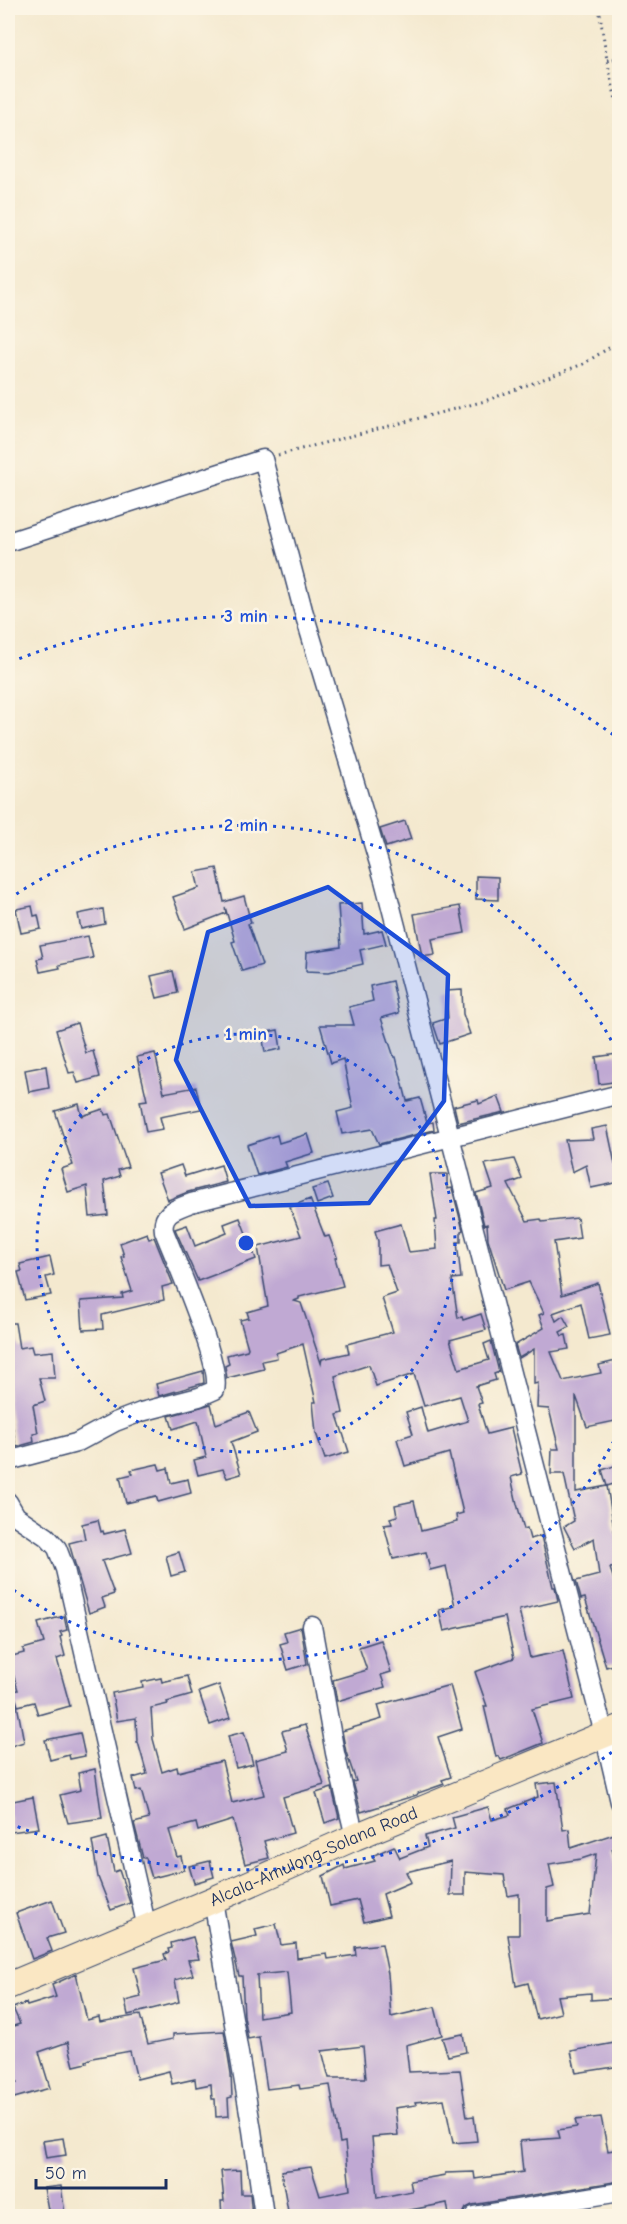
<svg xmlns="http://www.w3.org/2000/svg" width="627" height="2224" viewBox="0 0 627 2224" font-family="'Comic Neue',sans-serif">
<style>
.building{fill:#c0a9d3;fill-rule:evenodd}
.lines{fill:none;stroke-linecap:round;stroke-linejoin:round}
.minor-casing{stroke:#3c4b6f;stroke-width:21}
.secondary-casing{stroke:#3c4b6f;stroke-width:28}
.path{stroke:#3c4b6f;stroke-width:3;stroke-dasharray:1.5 4.5;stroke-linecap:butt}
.minor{stroke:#fff;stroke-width:18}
.secondary{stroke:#fae7c3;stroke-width:26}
.marked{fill:#1d4ed8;fill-opacity:0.2;stroke:#1d4ed8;stroke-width:4.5;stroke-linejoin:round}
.ring{fill:none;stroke:#1d4ed8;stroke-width:3;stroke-dasharray:3 6}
.labels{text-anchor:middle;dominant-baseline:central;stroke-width:5;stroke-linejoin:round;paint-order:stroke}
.street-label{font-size:18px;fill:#1b2f5e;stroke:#fcf5e5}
.centre{fill:#1d4ed8;stroke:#fcf5e5;stroke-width:3}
.ring-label{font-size:18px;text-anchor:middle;font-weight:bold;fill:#1d4ed8;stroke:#fcf5e5;stroke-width:5;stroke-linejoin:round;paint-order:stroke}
</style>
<rect width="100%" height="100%" fill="#fcf5e5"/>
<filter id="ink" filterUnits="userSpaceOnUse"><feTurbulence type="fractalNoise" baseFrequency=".0167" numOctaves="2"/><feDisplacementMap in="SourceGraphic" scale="12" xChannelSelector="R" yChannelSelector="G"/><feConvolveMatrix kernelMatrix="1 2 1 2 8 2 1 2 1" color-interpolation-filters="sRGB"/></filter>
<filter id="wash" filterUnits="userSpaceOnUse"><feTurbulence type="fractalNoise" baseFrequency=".008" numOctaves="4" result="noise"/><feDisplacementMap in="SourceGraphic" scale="24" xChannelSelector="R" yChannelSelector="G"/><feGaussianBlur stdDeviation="1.35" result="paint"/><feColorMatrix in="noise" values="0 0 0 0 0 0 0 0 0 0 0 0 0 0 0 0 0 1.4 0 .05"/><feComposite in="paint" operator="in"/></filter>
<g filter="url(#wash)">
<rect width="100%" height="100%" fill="#f4e9cf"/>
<g id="blocks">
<g class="building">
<polygon points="405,821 411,839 386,847 380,829"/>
<polygon points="217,868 224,902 244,896 251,923 248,924 262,965 242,971 232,942 235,941 225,907 226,913 185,929 173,897 199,888 195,872"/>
<polygon points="476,876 498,877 498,900 476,899"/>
<polygon points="362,903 364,934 382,930 386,944 360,950 363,964 329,972 306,971 307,952 341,947 338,905"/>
<polygon points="32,906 34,916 38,915 41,929 21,933 16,909"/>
<polygon points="460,906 465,933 432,939 435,955 422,957 414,914"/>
<polygon points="103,909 105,924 81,929 78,914"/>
<polygon points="88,936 93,958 59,965 60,968 40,972 37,959 43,958 40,945"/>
<polygon points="173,971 178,993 157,998 151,976"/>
<polygon points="392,981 399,1013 381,1018 394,1057 396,1057 407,1101 420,1098 427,1123 433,1122 434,1130 379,1144 372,1129 342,1134 337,1112 353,1108 343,1059 331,1063 320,1025 354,1025 349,1007 373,1001 370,986"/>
<polygon points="462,990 463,1014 470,1034 440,1044 433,1023 448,1018 446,991"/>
<polygon points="77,1023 86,1053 93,1051 100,1077 78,1083 74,1072 69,1073 56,1030"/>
<polygon points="278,1030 281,1049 265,1052 262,1033"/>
<polygon points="155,1053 164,1093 196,1087 201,1109 160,1117 163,1129 146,1132 140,1101 147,1100 137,1057"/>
<polygon points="617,1054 620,1081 599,1084 596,1057"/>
<polygon points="46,1066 49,1088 29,1092 25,1070"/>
<polygon points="498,1096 504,1112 458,1123 454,1106 478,1100 479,1104"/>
<polygon points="79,1104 82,1116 103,1109 105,1115 110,1114 128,1167 118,1170 120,1176 104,1181 108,1215 90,1217 87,1186 68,1192 61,1169 73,1165 55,1111"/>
<polygon points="607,1126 615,1164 620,1162 620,1182 591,1188 586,1165 572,1172 565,1140 593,1139 591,1129"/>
<polygon points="308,1134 314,1153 285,1162 287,1167 257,1175 247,1145 277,1135 279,1143"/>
<polygon points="514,1159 522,1179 508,1184 527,1221 541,1219 542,1222 577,1218 580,1238 554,1242 562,1295 598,1283 610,1335 589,1339 581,1303 553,1313 556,1321 563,1316 569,1327 560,1332 562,1336 566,1335 569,1349 551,1352 563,1381 601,1373 599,1365 620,1360 620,1420 587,1427 576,1396 576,1492 607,1486 615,1534 620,1533 620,1567 610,1568 620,1599 620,1615 615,1616 620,1631 620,1663 606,1667 585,1598 581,1599 576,1581 599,1575 594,1538 575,1548 564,1527 574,1521 564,1474 551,1474 552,1449 559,1449 549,1409 537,1408 538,1383 534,1384 534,1349 519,1358 515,1345 544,1328 539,1315 544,1313 529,1282 504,1290 488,1239 487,1224 484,1225 476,1193 493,1188 485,1164"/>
<polygon points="181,1165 185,1176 221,1165 226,1182 188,1192 168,1200 158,1173"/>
<polygon points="430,1174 447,1174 447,1189 452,1188 463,1230 461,1231 461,1242 457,1242 461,1278 452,1279 458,1318 462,1317 463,1320 481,1314 486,1330 450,1340 459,1369 489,1360 484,1344 491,1341 499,1372 494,1374 496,1380 476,1386 482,1403 478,1404 487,1434 511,1428 522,1474 511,1477 517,1504 524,1529 527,1528 530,1539 541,1536 553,1587 555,1587 558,1601 519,1610 530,1658 563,1651 574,1699 532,1709 543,1743 501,1760 499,1756 496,1757 484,1706 487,1706 475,1672 514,1658 505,1617 444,1631 439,1610 455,1606 446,1566 430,1570 426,1552 393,1559 384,1525 392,1524 390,1518 397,1516 395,1505 414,1501 421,1531 457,1522 456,1515 463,1513 449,1453 405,1466 397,1439 413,1434 406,1412 421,1407 428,1433 468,1421 460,1396 424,1406 414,1374 376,1386 369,1365 335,1376 343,1413 337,1415 349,1452 325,1459 316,1433 313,1402 316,1402 303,1344 276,1353 277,1358 262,1361 264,1369 252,1372 227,1378 225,1366 229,1364 227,1355 247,1350 248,1348 240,1320 249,1318 247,1312 268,1306 258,1247 301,1236 290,1207 310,1199 325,1237 329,1236 337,1257 335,1258 343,1286 299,1297 299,1299 294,1301 301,1303 321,1363 322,1359 349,1353 347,1344 393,1332 382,1298 397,1293 387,1264 378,1265 378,1241 375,1231 401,1224 409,1252 437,1249 435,1220 437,1220"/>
<polygon points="328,1184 333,1198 317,1204 312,1189"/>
<polygon points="240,1218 256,1259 198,1281 175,1229 187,1225 195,1246 227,1233 224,1224"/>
<polygon points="147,1233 149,1239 154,1237 173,1284 162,1287 164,1300 102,1315 103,1329 83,1330 81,1301 123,1298 122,1294 132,1291 121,1257 124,1256 120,1243"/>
<polygon points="50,1257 54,1275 46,1277 51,1295 25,1300 18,1272 22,1271 20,1264"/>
<polygon points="8,1323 15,1323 19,1348 31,1346 33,1353 53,1351 55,1378 39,1378 45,1401 33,1405 38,1433 33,1434 34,1442 16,1447 8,1404"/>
<polygon points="203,1371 204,1383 159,1396 156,1384"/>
<polygon points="211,1404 216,1424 249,1412 257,1432 231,1442 241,1474 227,1478 223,1469 198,1475 194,1460 206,1457 198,1421 173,1429 169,1416"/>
<polygon points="158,1464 160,1470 168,1468 171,1483 188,1479 191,1493 158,1502 156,1496 126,1503 120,1477 133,1474 131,1470"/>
<polygon points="620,1464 620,1482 607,1486 602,1470"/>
<polygon points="98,1520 101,1532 103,1531 104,1534 125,1529 132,1553 102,1561 114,1594 102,1598 105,1607 89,1613 69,1543 85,1539 82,1524"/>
<polygon points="179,1552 185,1572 171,1576 166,1556"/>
<polygon points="64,1616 67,1630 60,1632 62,1636 60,1637 65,1656 57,1659 70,1706 38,1715 34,1702 18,1706 16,1699 24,1742 8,1747 8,1691 18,1690 8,1657 24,1653 23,1649 44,1643 38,1623"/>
<polygon points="301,1627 307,1664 288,1670 280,1644 287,1642 284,1632"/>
<polygon points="381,1640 391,1672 381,1675 385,1687 337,1701 333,1680 367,1670 359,1647"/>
<polygon points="187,1676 192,1695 167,1702 168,1704 151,1708 153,1739 162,1772 177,1767 178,1772 222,1761 232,1803 264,1795 255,1760 288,1751 282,1731 305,1725 324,1785 283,1797 293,1833 264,1841 269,1858 245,1864 233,1820 198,1831 196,1823 169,1830 177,1857 181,1856 184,1870 152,1878 146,1858 143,1858 134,1823 149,1819 141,1790 136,1791 133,1778 147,1774 138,1742 137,1742 136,1718 117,1721 112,1693 143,1687 142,1682 161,1678 162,1682"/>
<polygon points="219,1685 230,1718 210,1725 199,1692"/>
<polygon points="450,1685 462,1729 438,1737 451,1777 442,1780 444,1784 418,1793 417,1795 361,1812 353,1782 356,1781 346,1752 342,1731 382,1719 378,1705"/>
<polygon points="244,1732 253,1764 236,1768 228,1736"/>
<polygon points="80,1733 85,1756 70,1759 69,1755 50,1760 45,1740"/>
<polygon points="95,1769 102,1818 68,1823 60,1795 81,1790 78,1773"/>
<path d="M 556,1782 L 563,1830 L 569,1829 L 571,1848 L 620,1832 L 620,1846 L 612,1849 L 620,1876 L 620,1998 L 591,2000 L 591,1993 L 557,1996 L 561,2013 L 537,2019 L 528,1983 L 516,1986 L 508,1935 L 519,1935 L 519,1894 L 508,1896 L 504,1875 L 465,1872 L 465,1895 L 450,1895 L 451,1861 L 406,1872 L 411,1882 L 383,1894 L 389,1916 L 364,1922 L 358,1900 L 330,1906 L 323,1876 L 344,1865 L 345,1869 L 375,1861 L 372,1856 L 394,1846 L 400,1858 L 428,1847 L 425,1836 L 455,1828 L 452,1817 L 488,1807 L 492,1820 L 510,1815 L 508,1809 L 538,1797 L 536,1784 ZM 596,1854 L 590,1914 L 547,1921 L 547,1889 L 554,1887 L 549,1864 L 581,1859 Z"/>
<polygon points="332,1788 339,1818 325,1823 316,1793"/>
<polygon points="33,1797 39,1828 11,1832 8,1802"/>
<polygon points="107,1837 114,1872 119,1870 130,1903 111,1910 98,1877 92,1841"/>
<polygon points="210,1861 214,1877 194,1883 189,1866"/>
<polygon points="52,1900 64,1933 47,1938 52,1951 32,1959 16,1913"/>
<path d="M 276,1924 L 281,1945 L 296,1943 L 297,1958 L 327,1954 L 328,1959 L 356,1955 L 355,1947 L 382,1944 L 388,1974 L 391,2017 L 435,2007 L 442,2035 L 406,2045 L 409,2072 L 460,2070 L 467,2117 L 474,2116 L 477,2141 L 453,2143 L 444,2099 L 415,2102 L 416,2105 L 395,2108 L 398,2135 L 372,2137 L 377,2198 L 412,2191 L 410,2181 L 445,2175 L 445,2173 L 474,2172 L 475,2179 L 523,2172 L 520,2141 L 560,2138 L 558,2130 L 577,2127 L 575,2120 L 601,2117 L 608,2151 L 620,2149 L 620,2181 L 472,2205 L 466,2208 L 463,2214 L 449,2215 L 447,2203 L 374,2217 L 289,2217 L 281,2171 L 311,2167 L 320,2196 L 350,2190 L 345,2142 L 340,2143 L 330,2085 L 300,2089 L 299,2085 L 267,2089 L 259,2037 L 248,2039 L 244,2016 L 242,1976 L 239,1976 L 231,1942 L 257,1936 L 255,1929 ZM 287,1972 L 291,2012 L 259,2017 L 257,1975 ZM 363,2046 L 366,2078 L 329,2078 L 322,2051 Z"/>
<polygon points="193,1937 199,1959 188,1960 193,1975 175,1980 179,2002 128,2015 125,2001 141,1997 134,1968 166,1960 164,1954 169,1952 168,1949 172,1948 171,1943"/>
<polygon points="76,1974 87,2020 99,2017 100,2022 140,2015 148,2044 173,2039 173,2034 224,2031 231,2074 232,2097 228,2098 229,2116 216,2117 215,2099 212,2099 211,2084 196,2087 195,2079 172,2084 169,2071 137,2079 130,2051 92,2058 86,2061 87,2063 74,2066 68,2042 39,2052 50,2088 14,2098 10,2085 17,2083 10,2057 8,2057 8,2036 13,2035 10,2027 20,2024 13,2008 26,2003 27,2006 56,1997 52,1985"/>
<polygon points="463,2034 466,2052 448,2056 442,2038"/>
<polygon points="620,2042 620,2066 576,2073 571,2051"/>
<polygon points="63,2138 66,2155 46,2158 43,2141"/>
<polygon points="240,2170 241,2194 250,2194 252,2217 222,2217 221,2201 224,2201 221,2171"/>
<polygon points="61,2186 65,2214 49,2215 44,2188"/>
</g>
</g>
</g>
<g filter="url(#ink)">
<use href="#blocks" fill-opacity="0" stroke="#3c4b6f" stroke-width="1.5"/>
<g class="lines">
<defs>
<g id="minor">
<polyline points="8,542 263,459 303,610 384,880 604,1734 620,1802"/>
<path d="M 8,1461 L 76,1443 L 115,1422 L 141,1412 L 199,1397 L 215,1390 C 223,1367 175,1259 164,1231 C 161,1212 176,1209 191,1203 L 620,1094"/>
<polyline points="8,1502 16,1516 47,1537 57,1548 65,1569 147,1928"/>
<polyline points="312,1626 335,1753 355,1837"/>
<polyline points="213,1900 252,2130 264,2216"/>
<polyline points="474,2216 620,2192"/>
</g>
<g id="secondary">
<path id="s1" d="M 8,1986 L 213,1900 L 355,1837 L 620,1728"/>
</g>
</defs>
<use href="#minor" class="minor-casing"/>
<use href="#secondary" class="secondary-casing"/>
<g class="path">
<polyline points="599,8 607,60 620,118"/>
<polyline points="607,60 620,58"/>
<polyline points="278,455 485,401 583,364 620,341"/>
</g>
<use href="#minor" class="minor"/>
<use href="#secondary" class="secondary"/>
</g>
</g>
<path class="marked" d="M 328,887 L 448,975 L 444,1101 L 369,1203 L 250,1206 L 176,1060 L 208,932 Z"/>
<g class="ring">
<circle cx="246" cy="1243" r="209"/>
<path d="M618 1433A418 418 0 0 1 9 1587M9 899A418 418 0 0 1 618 1053"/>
<path d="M619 1747A627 627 0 0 1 11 1824M11 662A627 627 0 0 1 619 739"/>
</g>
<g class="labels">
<g class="street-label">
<text stroke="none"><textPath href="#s1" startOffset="332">Alcala-Amulong-Solana Road</textPath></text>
</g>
</g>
<circle cx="246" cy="1243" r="9" class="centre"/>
<g class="ring-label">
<text x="246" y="622">3 min</text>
<text x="246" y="831">2 min</text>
<text x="246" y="1040">1 min</text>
</g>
<rect width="627" height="2224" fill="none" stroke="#fcf5e5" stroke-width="30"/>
<path d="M36 2179v9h130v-9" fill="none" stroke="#1b2f5e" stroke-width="3"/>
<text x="45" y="2179" font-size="18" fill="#1b2f5e" stroke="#fcf5e5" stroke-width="4.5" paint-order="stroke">50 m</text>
</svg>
